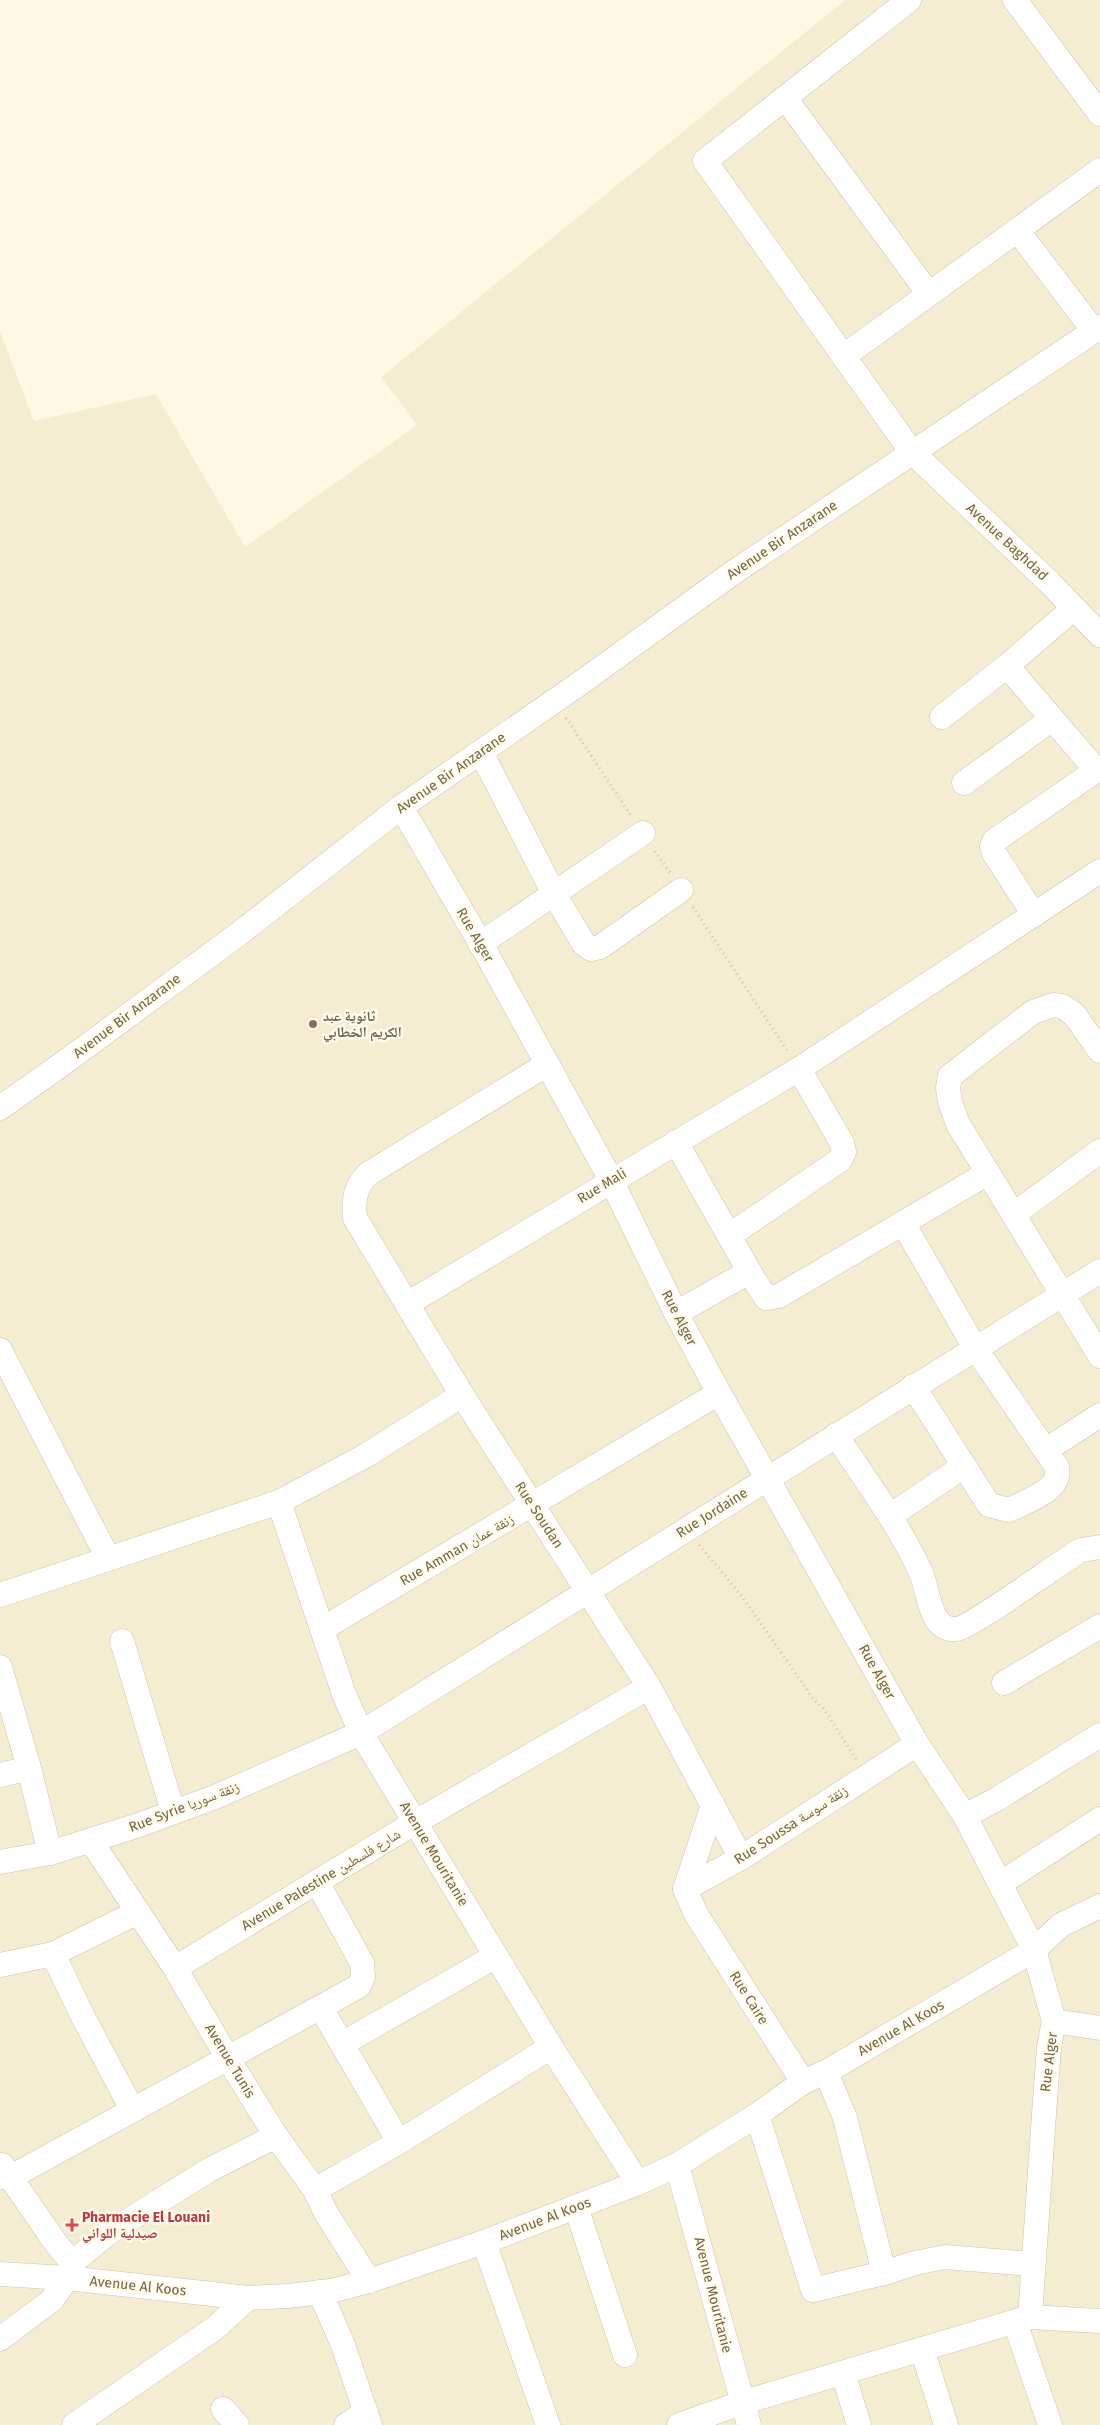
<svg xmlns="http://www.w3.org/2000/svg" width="1100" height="2425" viewBox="0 0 1100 2425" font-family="'Fira Sans','Noto Naskh Arabic',sans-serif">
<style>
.residential{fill:#f5edd2}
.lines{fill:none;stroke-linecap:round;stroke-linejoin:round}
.minor-casing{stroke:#cfc3aa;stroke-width:25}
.path{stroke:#d9c29e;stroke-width:3;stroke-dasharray:1 4;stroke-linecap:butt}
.minor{stroke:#fff;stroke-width:24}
.education-dot{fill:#8d6e63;stroke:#fffceb;stroke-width:2}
.health-dot{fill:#e0444e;stroke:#fffceb;stroke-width:2}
.labels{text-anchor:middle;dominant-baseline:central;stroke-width:5;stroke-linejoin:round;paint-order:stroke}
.street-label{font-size:14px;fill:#776448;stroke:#fffceb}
.education-label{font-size:14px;font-weight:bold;fill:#785e54;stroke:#fffceb;text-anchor:start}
.health-label{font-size:14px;font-weight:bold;fill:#be3a42;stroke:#fffceb;text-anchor:start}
</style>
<rect width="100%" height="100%" fill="#fdf9e4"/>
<polygon class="residential" points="845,0 1100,0 1100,2425 0,2425 0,331 34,421 156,394 245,547 417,425 381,377"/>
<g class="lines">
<defs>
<g id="minor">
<polyline points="909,0 705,161 911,451 1049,582 1100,635"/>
<polyline points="1015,0 1100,114"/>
<polyline points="785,98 929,294"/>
<polyline points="1017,230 1094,331"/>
<polyline points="844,356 1100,170"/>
<polyline points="1007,666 1097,771"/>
<polyline points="942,717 1007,666 1074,608"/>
<polyline points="481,752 554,894 584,944 591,949 600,947 681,890"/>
<polyline points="964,783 1052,719"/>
<polyline points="401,807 485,951 611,1180 676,1313 719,1393 917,1744 965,1816 1034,1950 1054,2021 1049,2047 1044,2114 1030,2317"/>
<polyline points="1034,915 994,853 992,846 994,841 1100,768"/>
<polyline points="480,944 643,833"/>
<polyline points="1100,1051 1074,1014 1062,1006 1053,1005 1033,1012 950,1076 948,1088 950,1102 958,1124 1100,1356"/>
<path d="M 546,1065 L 368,1174 C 355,1187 353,1200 355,1218 L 462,1395 L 649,1687 L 741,1858"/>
<polyline points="0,1108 65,1062 236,936 401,807 579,684 734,572 1100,327"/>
<polyline points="676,1142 753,1278 766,1298 779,1296 988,1173"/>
<polyline points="1014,1214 1100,1151"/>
<path d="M 903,1223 L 975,1348 L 1057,1467 C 1062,1491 1026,1501 1009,1510 L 989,1505 L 913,1386"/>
<polyline points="729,1236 840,1160 844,1152 842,1143 799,1069"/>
<polyline points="407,1304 799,1069 1100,871"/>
<polyline points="676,1313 749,1272"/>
<polyline points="0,1350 108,1558"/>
<path d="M 836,1435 C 865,1480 899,1524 921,1573 C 929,1591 929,1631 956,1629 C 971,1628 1060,1562 1081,1550 L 1100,1547"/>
<polyline points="1046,1450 1100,1415"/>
<polyline points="279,1502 344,1694 361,1733 551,2047 638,2183"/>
<polyline points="890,1516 964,1466"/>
<polyline points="0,1595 279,1502 365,1456 462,1395"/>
<polyline points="322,1629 719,1393"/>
<polyline points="122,1641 173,1812"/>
<polyline points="0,1667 29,1768 50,1853"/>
<polyline points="1004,1683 1100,1626"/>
<polyline points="0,1775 29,1768"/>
<polyline points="965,1816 997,1799 1100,1735"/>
<polyline points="91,1841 175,1968 227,2057 276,2136 315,2190 326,2213 369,2281"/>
<polyline points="0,1862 50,1853 139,1825 215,1797 361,1733 1100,1271"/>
<polyline points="1001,1883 1100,1819"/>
<polyline points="685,1889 713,1805"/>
<polyline points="53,1954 83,2017 132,2109"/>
<polyline points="0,1965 53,1954 138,1912"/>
<polyline points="175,1968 414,1823 649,1687"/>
<polyline points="321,2008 399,2142"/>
<polyline points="1054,2021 1100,2028"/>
<polyline points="342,2044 496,1956"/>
<polyline points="803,2082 696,1914 685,1889 741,1858 917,1744"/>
<polyline points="757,2115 813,2290 884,2273 845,2118 826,2072"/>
<polyline points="2,2165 55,2242 72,2263"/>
<polyline points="677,2165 749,2425"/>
<polyline points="0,2177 11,2177 359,1986 363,1977 362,1963 317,1882"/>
<polyline points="315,2190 399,2142 551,2047"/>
<polyline points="576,2207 625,2355"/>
<polyline points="484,2242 548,2425"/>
<polyline points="884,2273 915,2263 945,2257 1032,2264"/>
<polyline points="0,2274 67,2278 248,2298 288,2296 331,2291 369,2281 484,2242 638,2183 677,2165 757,2115 803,2082 826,2072 1034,1950 1061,1925 1100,1906"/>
<polyline points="320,2292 343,2345 370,2425"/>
<polyline points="1015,2322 1050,2425"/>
<polyline points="0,2339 52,2300 67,2278 72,2263 108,2233 209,2170 276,2136"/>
<polyline points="922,2349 946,2425"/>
<polyline points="843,2373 859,2425"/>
<polyline points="223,2409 237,2425"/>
<polyline points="74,2425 215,2328 248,2298"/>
<polyline points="346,2425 366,2412"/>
<polyline points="679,2425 741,2403 1030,2317 1100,2321"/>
</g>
</defs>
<use href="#minor" class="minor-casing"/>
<g class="path">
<polyline points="566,718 632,817"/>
<polyline points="655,851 670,873"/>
<polyline points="693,907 788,1052"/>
<polyline points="699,1545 741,1595 814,1700 824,1709 856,1759"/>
</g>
<use href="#minor" class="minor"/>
</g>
<circle class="education-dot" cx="313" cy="1024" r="5"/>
<path class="health-dot" d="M69.5 2217.5h5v5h5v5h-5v5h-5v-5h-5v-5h5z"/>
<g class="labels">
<g class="street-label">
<text transform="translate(782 540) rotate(-34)">Avenue Bir Anzarane</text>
<text transform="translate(1007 542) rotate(43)">Avenue Baghdad</text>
<text transform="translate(451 773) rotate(-35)">Avenue Bir Anzarane</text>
<text transform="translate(475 935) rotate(60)">Rue Alger</text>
<text transform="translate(127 1016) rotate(-37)">Avenue Bir Anzarane</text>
<text transform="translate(602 1186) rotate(-31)">Rue Mali</text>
<text transform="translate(679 1318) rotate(63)">Rue Alger</text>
<text transform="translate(712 1513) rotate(-32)">Rue Jordaine</text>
<text transform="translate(539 1515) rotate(57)">Rue Soudan</text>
<text transform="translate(457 1550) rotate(-30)">Rue Amman زنقة عمان</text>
<text transform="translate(877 1672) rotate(61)">Rue Alger</text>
<text transform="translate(184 1807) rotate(-21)">Rue Syrie زنقة سوريا</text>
<text transform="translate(791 1825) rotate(-33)">Rue Soussa زنقة سوسة</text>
<text transform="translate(434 1854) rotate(59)">Avenue Mouritanie</text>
<text transform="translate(321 1880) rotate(-31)">Avenue Palestine شارع فلسطين</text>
<text transform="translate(749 1998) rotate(58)">Rue Caire</text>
<text transform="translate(901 2028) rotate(-30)">Avenue Al Koos</text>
<text transform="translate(230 2061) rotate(59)">Avenue Tunis</text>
<text transform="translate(1049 2062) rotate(-83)">Rue Alger</text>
<text transform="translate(545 2219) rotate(-21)">Avenue Al Koos</text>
<text transform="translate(138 2286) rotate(6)">Avenue Al Koos</text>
<text transform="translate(713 2295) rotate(76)">Avenue Mouritanie</text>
</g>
<g class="education-label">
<text x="323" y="1016">ثانوية عبد<tspan x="323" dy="16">الكريم الخطابي</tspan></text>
</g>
<g class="health-label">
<text x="82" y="2217">Pharmacie El Louani<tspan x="82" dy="16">صيدلية اللواني</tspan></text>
</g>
</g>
</svg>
